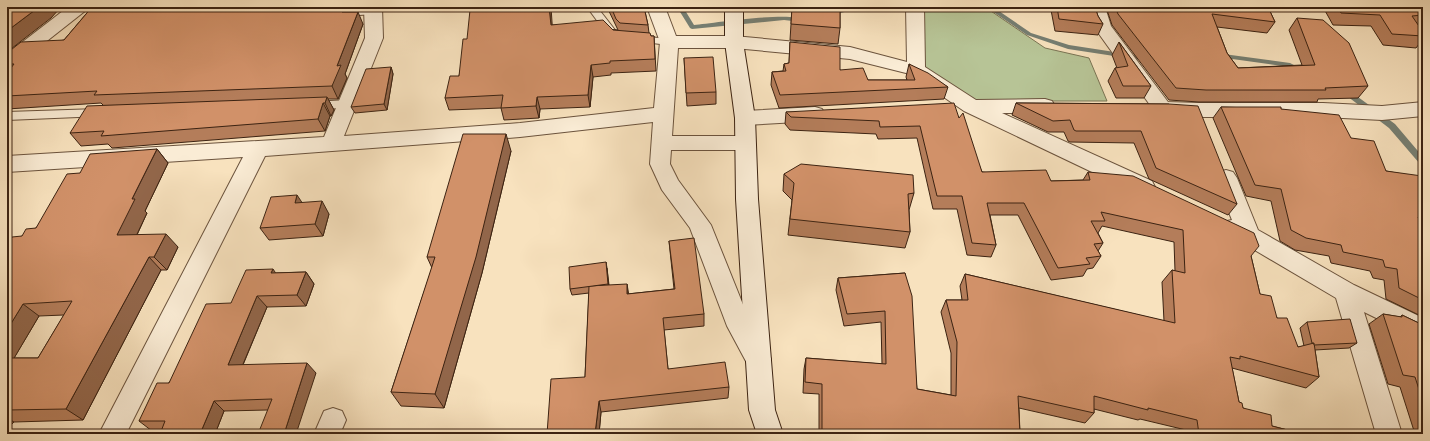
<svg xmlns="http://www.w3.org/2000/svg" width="1430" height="441" viewBox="0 0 1430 441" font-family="'IM FELL DW Pica',serif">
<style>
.green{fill:#b7c496;stroke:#7a7454}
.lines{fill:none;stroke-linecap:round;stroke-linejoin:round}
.stream{fill:#767f73;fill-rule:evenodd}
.lane-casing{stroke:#6b533d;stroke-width:2}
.street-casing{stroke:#6b533d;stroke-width:2}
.secondary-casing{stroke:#3c2312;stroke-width:2}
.lane{fill:#faecd5;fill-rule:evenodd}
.street{fill:#faecd5;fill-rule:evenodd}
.secondary{fill:#faecd5;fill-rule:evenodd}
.wall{fill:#b47d5a;stroke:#3c2312;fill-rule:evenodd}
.shaded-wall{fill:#92664a;stroke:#3c2312}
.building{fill:#d19169;stroke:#3c2312}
</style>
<rect width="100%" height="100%" fill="#f8e2be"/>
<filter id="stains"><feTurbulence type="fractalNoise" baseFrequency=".005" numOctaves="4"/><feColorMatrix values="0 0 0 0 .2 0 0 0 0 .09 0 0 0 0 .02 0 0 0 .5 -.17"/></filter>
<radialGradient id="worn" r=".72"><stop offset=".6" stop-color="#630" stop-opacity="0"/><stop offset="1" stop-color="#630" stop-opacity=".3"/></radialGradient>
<polygon class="green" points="920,7 985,7 1045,48 1089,58 1107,101 971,101 921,69"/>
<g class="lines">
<g class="stream">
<path d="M 677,7 L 683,7 L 694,25 C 713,23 792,11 804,20 L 801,22 L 784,20 L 692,29 L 690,28 Z"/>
<polygon points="848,7 879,7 876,9 848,11 829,16 826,14 827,13"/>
<polygon points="986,7 993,7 1031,33 1069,45 1147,57 1150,59 1147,61 1068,49 1027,35"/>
<polygon points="1216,53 1290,63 1304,70 1301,72 1289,67 1218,57 1215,55"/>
<polygon points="1343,89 1347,89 1395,124 1423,157 1423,165 1420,164 1389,128 1343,93 1342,91"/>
</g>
<defs>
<g id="lane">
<polygon points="587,7 597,7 615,30 617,32 615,34 609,34 601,26"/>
<polygon points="372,9 377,12 375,14 343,16 338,13 343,10"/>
<polygon points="638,36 669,39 674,42 669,45 635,41 633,39 635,37"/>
<polygon points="347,100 351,101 352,104 351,107 314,110 310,109 309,106 310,103 314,102"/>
<polygon points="98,109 102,110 103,113 102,116 7,120 7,112"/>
</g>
<g id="street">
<polygon points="68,7 88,7 85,11 14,67 7,69 7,54"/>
<polygon points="364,7 382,7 383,38 344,136 520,123 654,108 660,42 647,7 665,7 676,36 734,36 850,47 907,62 906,7 924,7 925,67 976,100 1045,99 1052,101 1055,106 1052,111 1045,113 1002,113 1152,181 1155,187 1152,193 1144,195 1136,193 964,111 910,74 850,59 734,48 678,48 672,136 745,136 752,138 755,143 752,148 745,150 671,150 670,164 678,180 711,225 750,322 771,359 767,367 758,370 749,367 727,326 690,228 662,190 650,164 653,122 520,137 265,156 126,434 99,434 243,157 7,172 7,156 324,137 365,38"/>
<polygon points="1087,7 1105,7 1111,26 1168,102 1199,103 1323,103 1382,106 1423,102 1423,116 1382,120 1323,117 1199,117 1169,115 1155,112 1094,27"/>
<polygon points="815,107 822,109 825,114 822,119 815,121 745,125 738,123 735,118 738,113 745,111"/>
<polygon points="1226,170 1233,172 1237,178 1258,230 1354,285 1423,318 1423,341 1364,312 1402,434 1376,434 1336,298 1241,242 1222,234 1219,228 1222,222 1232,220 1215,178 1219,172"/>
<polygon points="333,408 342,411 346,420 340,434 314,434 324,411"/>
</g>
<polygon id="secondary" points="725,7 743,7 743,42 755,118 758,199 775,410 783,434 757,434 749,410 736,199 735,118 725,42"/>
</defs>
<use href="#lane" class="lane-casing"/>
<use href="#street" class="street-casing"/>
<use href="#secondary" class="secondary-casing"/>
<use href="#lane" class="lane"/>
<use href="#street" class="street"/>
<use href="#secondary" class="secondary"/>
</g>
<g class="wall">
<polygon points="92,7 305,7 304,9 346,12 363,24 345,74 347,78 338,99 328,99 334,110 331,116 330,116 325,131 112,148 108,144 81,146 70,133 103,105 101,103 7,109 7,53 64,40"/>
<polygon points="607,7 644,7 648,25 649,33 651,36 654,36 656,71 611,73 611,75 593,77 590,107 540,109 539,118 504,120 501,108 449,110 445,98 459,76 467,39 552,25 618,30"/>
<polygon points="785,7 840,7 840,28 838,44 790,40 792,8 785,9"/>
<polygon points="1006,7 1095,7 1098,16 1103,24 1098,35 1055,31 1051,10 1006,8"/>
<polygon points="1106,7 1268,7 1275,22 1267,33 1217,27 1227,53 1238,68 1302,65 1289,30 1297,18 1368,86 1358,98 1318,99 1317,102 1199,102 1169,100 1112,25"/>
<polygon points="1323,7 1423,7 1423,26 1419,26 1423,32 1423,39 1416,48 1383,45 1371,26 1333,25"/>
<polygon points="790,42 840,70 868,80 907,80 906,77 909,64 948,87 944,99 779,108 771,85 772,72 783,71 784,64 789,63"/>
<polygon points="1119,42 1151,86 1144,98 1116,98 1108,81 1115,68 1117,68 1112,55"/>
<polygon points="684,58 716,92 716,104 687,106"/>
<polygon points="391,67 393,74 387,110 355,113 351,107"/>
<polygon points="1016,103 1169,104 1237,204 1228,215 1149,179 1134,143 1070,142 1068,141 1064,132 1048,132 1012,115"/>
<polygon points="1221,107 1281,109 1351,138 1386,171 1423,178 1423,317 1386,299 1384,280 1373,278 1370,271 1331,263 1329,256 1295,250 1280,241 1271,201 1246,196 1213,118"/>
<polygon points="786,112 959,118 982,172 1051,181 1083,180 1088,172 1251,256 1260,294 1298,347 1304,346 1300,328 1307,322 1357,343 1349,348 1315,350 1319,377 1306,388 1232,368 1239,402 1243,408 1272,426 1303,434 1186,434 1186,430 1140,419 1138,420 1094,409 1094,413 1085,423 1019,408 1020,434 819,434 819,394 803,393 804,369 806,358 882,364 881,322 844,326 836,290 838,278 905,273 917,389 951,395 951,353 941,312 946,300 962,300 960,286 965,274 1164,321 1162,282 1172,270 1175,271 1174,242 1102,226 1098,233 1103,243 1098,251 1101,256 1093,268 1087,269 1083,276 1051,280 1018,215 990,215 996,245 991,257 967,255 957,209 933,209 917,138 878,139 876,134 790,130 785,124"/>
<path d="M 157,149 L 168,163 L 145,211 L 147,213 L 137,235 L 178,247 L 167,270 L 161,270 L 83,420 L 14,422 L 12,424 L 7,424 L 7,245 L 22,236 L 36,228 L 80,173 ZM 64,315 L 38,358 L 14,358 L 39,316 Z"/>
<polygon points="511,151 482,273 444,408 401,406 391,392 432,268 427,257"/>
<polygon points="784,174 914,193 909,210 910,232 905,248 788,235 792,200 783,191"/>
<polygon points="302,203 329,214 323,236 269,240 260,228"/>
<polygon points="669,241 704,314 704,326 664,330 668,369 729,387 728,398 601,412 599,434 547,434 585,377 589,293 572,295 570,289 607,268 609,285 628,294 674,289"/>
<polygon points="306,272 314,284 306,306 267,307 243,365 316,373 268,410 224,411 215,434 160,434 162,431 152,431 139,421 231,303 276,273"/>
<polygon points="1383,314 1400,317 1402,315 1423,325 1423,434 1415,434 1400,387 1388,384 1369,324"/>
</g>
<g class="shaded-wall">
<polygon points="39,7 61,7 51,18 7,52 7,31"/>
<polygon points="549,7 551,7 553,37 551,25"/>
<polygon points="344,8 350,20 342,12"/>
<polygon points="358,12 363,24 345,74 347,78 338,99 332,86 337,66"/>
<polygon points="591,65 593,77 590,107 588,95"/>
<polygon points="391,67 393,74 387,110 384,104"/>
<polygon points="327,97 334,110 331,116 325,103"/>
<polygon points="537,97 540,109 539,118 536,106"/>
<polygon points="323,103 330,116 325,131 318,119"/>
<polygon points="506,134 511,151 482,273 444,408 435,394"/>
<polygon points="157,149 168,163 145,211 147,213 130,249 117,235 132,199"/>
<polygon points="297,195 305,207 295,203"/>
<polygon points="322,201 329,214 323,236 315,224"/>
<polygon points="166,234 178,247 167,270 154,257"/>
<polygon points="149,257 161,270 83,420 66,409"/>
<polygon points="606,262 607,268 609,290 608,284"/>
<polygon points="273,269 281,281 271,273"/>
<polygon points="306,272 314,284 306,306 297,295"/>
<polygon points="627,284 629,296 627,294"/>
<polygon points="257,296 267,307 238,376 228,365"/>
<polygon points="23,304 39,316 7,370 7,330"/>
<polygon points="307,363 316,373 296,434 286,434 285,431"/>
<polygon points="214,401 224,411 215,434 200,434"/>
<polygon points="599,401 601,412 599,434 595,434"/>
<polygon points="7,418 14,422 12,424 7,421"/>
</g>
<g class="building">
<polygon points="7,7 39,7 7,31"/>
<polygon points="92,7 224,7 226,8 254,7 293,7 292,9 344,8 342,12 358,12 337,66 341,65 332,86 94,95 97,91 7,96 7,73 14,64 7,64 7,53 21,42 64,40"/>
<polygon points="508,7 549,7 551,25 603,20 613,30 650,33 651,36 654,36 655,59 610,61 610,63 591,65 588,95 537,97 536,106 501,108 503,95 445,98 450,76 459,76 463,39 467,39 470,10"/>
<polygon points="611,7 644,7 648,25 620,23 616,19"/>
<polygon points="792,7 840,7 840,28 791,24"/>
<polygon points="1057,7 1095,7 1098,16 1103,24 1059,19"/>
<polygon points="1115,7 1268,7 1275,22 1212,14 1227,53 1238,68 1315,65 1297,18 1323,20 1349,43 1368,86 1325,88 1326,90 1206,90 1176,88 1118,14"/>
<polygon points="1338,7 1423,7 1423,15 1412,16 1423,32 1423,36 1392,34 1380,15 1341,13"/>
<polygon points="790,42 840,47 840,70 863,68 868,80 915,80 909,64 928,73 948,87 780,95 772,72 786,71 784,64 789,63"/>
<polygon points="1119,42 1151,86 1123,86 1115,68 1128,66"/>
<polygon points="713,57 716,92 686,93 684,58"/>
<polygon points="391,67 384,104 351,107 366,69"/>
<polygon points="327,97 325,103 323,103 318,119 101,136 104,131 70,133 87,106"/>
<polygon points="954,103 959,118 963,113 982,172 1046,170 1051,181 1090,180 1088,172 1133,176 1254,233 1259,246 1251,256 1260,294 1271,296 1277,318 1287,318 1298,347 1314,343 1319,377 1240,356 1240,359 1230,357 1239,402 1242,403 1243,408 1271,415 1272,426 1303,434 1199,434 1197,420 1148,408 1148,410 1094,396 1094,413 1018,396 1020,434 822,434 822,384 805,382 806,358 886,364 885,311 847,314 838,278 905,273 912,296 917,389 956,396 957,342 946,300 968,300 965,274 1175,323 1172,270 1185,273 1183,230 1101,212 1105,221 1091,221 1103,243 1094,244 1101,256 1086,258 1090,264 1058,268 1024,203 987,203 996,245 972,243 962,196 937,196 920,126 880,127 879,121 791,117 786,112"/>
<polygon points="1016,103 1169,104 1198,106 1237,204 1156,168 1141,131 1076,131 1074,130 1070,120 1053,121"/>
<polygon points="1221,107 1281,107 1281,109 1339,115 1351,138 1374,141 1386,171 1422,176 1423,178 1423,218 1418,217 1423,229 1423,300 1399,288 1397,269 1385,267 1383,260 1343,252 1341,245 1306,238 1291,230 1281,189 1255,185"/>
<polygon points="463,134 506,134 476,257 435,394 391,392 435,257 427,257"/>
<polygon points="157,149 132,199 135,199 117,235 166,234 154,257 149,257 66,409 7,410 7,358 38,358 72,301 23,304 7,330 7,245 12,237 22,236 26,229 36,228 67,174 80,173 90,154"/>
<polygon points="801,164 913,175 914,193 908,194 910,232 790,219 794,183 784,174"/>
<polygon points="297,195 295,203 322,201 315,224 260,228 271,197"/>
<polygon points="694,238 704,314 663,318 668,369 725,362 729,387 599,401 595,434 547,434 551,379 585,377 589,286 627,284 627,294 675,289 669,241"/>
<polygon points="606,262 608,284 570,289 569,267"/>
<polygon points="273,269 271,273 306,272 297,295 257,296 228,365 307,363 285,431 287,431 286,434 258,434 272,399 214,401 200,434 160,434 165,421 139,421 157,383 169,383 206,304 231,303 246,270"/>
<polygon points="1383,314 1402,317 1402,315 1423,325 1423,402 1415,377 1403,375"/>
<polygon points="1350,319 1357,343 1314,345 1314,343 1312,343 1307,322"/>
</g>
<rect width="1430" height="441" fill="none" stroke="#f8e2be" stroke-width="24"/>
<rect x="8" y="8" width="1414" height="425" fill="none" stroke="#3c2312" stroke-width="2"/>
<rect x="12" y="12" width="1406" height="417" fill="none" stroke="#3c2312"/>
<rect width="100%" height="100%" filter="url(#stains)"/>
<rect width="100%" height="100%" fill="url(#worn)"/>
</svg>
